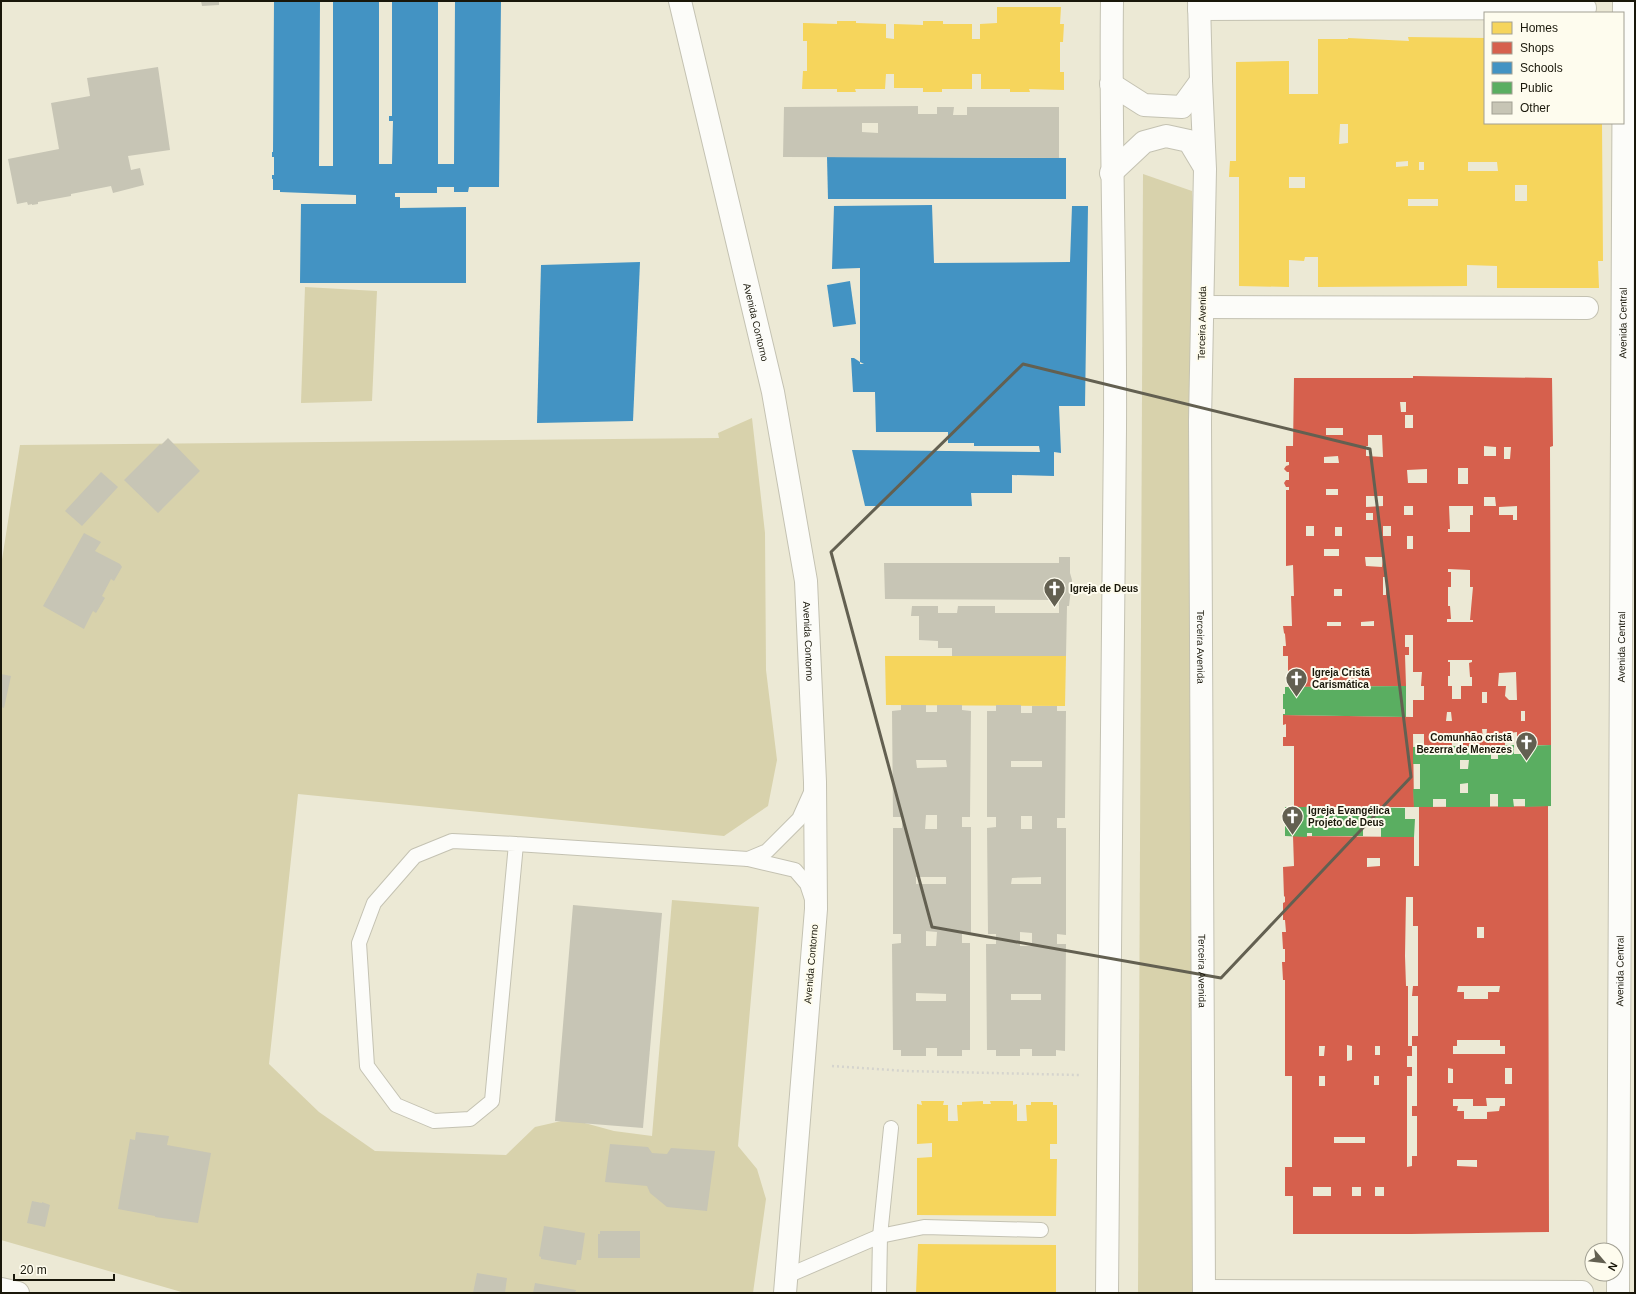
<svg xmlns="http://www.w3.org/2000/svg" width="1636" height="1294" viewBox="0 0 1636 1294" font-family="Helvetica,sans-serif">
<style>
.green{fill:#d8d2ac}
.homes{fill:#f6d55c;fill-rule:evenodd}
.shops{fill:#d6604d;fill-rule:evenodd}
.schools{fill:#4393c3}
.public{fill:#5aae61;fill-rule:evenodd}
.building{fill:#c7c5b5;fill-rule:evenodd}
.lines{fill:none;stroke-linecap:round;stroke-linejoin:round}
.service-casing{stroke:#c4c2b2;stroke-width:16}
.minor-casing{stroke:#c4c2b2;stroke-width:24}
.tertiary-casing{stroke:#c4c2b2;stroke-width:24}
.path{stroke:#d5d4ce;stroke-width:2.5;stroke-dasharray:2 3;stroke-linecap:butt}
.service{stroke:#fcfcf9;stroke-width:14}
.minor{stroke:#fcfcf9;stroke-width:22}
.tertiary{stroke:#fcfcf9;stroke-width:22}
.marked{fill:none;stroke:#636051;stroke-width:3;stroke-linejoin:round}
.labels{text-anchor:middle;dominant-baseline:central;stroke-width:4;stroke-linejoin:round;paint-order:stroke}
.street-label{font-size:10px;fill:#19170a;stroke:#fefcee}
.poi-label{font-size:10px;font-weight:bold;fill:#19170a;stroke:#fefcee;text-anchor:start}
</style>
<rect width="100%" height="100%" fill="#ece9d5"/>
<g class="green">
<polygon points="1143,174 1192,191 1201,1293 1138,1293"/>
<polygon points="305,287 377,291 372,401 301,403"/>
<polygon points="752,418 765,533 766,670 777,760 768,806 724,836 298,794 269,1064 319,1112 375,1151 506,1155 535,1127 570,1119 614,1131 652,1136 672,900 759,907 738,1146 757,1169 766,1199 753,1293 185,1293 1,1240 1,566 20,445 719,438 718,433"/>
</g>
<g class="homes">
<polygon points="997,7 1061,7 1060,24 1064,24 1063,42 1060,42 1060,72 1064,72 1064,90 1029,89 1030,92 1010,92 1010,89 981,89 981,74 972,74 972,89 942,89 942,92 923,92 923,88 894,88 894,74 886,74 885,89 855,89 856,92 837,92 837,89 802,89 803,71 807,71 807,41 803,41 803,23 837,24 837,21 856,21 856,23 886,24 886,38 894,39 894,24 923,25 923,21 943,21 943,24 972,24 972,39 980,39 980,24 997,23"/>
<path d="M 1408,37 L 1485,38 L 1485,123 L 1602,123 L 1603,261 L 1598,261 L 1599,288 L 1497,288 L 1497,266 L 1467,265 L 1467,286 L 1318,287 L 1318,257 L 1305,257 L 1304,261 L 1289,260 L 1289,287 L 1239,286 L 1239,177 L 1229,177 L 1230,161 L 1236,161 L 1236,62 L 1289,61 L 1289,94 L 1318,94 L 1318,39 L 1348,39 L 1348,38 L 1409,41 ZM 1340,124 L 1348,124 L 1348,143 L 1339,144 ZM 1408,161 L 1408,166 L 1396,167 L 1396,162 ZM 1419,162 L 1424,162 L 1424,170 L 1419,170 ZM 1468,162 L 1497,162 L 1498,171 L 1468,171 ZM 1289,177 L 1305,177 L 1305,188 L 1289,188 ZM 1515,185 L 1527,185 L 1527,201 L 1515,201 ZM 1408,199 L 1438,199 L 1438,206 L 1408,206 Z"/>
<polygon points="885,656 1066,656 1065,706 886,705"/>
<polygon points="921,1101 944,1101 943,1105 948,1105 948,1121 958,1121 957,1105 962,1105 962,1102 983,1101 983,1104 991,1104 990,1101 1013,1101 1013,1105 1017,1104 1017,1121 1027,1121 1026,1105 1031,1105 1031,1102 1053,1102 1053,1105 1057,1105 1057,1144 1050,1144 1050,1159 1057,1159 1056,1216 917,1215 917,1158 932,1157 932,1143 917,1144 917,1104 922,1105"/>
<polygon points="918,1244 1056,1245 1056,1293 916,1293"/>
</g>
<g class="shops">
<path d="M 1413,376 L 1552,378 L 1553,446 L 1550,447 L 1551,745 L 1517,746 L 1517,732 L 1510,733 L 1505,737 L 1505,746 L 1463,746 L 1463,737 L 1459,733 L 1451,733 L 1452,746 L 1424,747 L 1424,734 L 1413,734 L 1414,807 L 1294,807 L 1294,746 L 1283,746 L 1283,737 L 1286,737 L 1286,724 L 1283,725 L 1283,715 L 1413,717 L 1413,700 L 1424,700 L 1424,686 L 1421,686 L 1422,672 L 1413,672 L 1413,635 L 1405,635 L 1405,647 L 1409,647 L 1409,655 L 1405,655 L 1406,686 L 1288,687 L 1288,656 L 1283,656 L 1283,646 L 1286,646 L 1285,634 L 1284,633 L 1283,626 L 1292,626 L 1291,596 L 1294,596 L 1293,565 L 1286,566 L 1286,490 L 1289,490 L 1289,487 L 1286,487 L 1284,483 L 1286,480 L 1289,480 L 1289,472 L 1287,472 L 1284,469 L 1286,466 L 1289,465 L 1289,462 L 1286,462 L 1286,446 L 1293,446 L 1294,378 L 1413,378 ZM 1400,402 L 1406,402 L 1406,412 L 1401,412 ZM 1405,415 L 1413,415 L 1413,428 L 1405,428 ZM 1326,428 L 1343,428 L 1343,435 L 1326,435 ZM 1368,435 L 1382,435 L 1383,457 L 1366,456 L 1366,446 L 1368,446 ZM 1484,446 L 1496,447 L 1496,456 L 1484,456 ZM 1504,447 L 1511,447 L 1510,459 L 1504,459 ZM 1338,456 L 1339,463 L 1324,463 L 1324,457 ZM 1458,468 L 1468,468 L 1468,484 L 1458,484 ZM 1427,469 L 1427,483 L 1408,483 L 1407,470 ZM 1326,489 L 1338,489 L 1338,495 L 1326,495 ZM 1366,496 L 1383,496 L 1383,506 L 1366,507 ZM 1484,497 L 1495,497 L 1496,506 L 1484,506 ZM 1404,506 L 1413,506 L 1413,515 L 1404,515 ZM 1449,506 L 1473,506 L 1473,515 L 1470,515 L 1470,532 L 1448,532 L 1448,529 L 1450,529 ZM 1517,506 L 1517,520 L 1513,520 L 1513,515 L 1499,515 L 1499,507 ZM 1366,513 L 1373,513 L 1373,520 L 1366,520 ZM 1306,526 L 1314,526 L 1314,536 L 1306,536 ZM 1383,526 L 1391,526 L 1391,536 L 1383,536 ZM 1335,527 L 1342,527 L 1342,536 L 1335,536 ZM 1407,536 L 1413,536 L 1413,549 L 1407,549 ZM 1324,549 L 1339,549 L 1339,556 L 1324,556 ZM 1365,557 L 1383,557 L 1382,567 L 1366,566 ZM 1448,569 L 1470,570 L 1470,587 L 1473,587 L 1470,620 L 1473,620 L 1473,622 L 1447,622 L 1447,619 L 1451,619 L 1450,606 L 1448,606 L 1448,587 L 1451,587 L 1451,572 L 1448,572 ZM 1383,577 L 1386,577 L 1386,595 L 1383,595 ZM 1334,589 L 1342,589 L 1342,596 L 1334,596 ZM 1374,621 L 1374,626 L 1361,626 L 1361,622 ZM 1327,622 L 1341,622 L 1341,626 L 1327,626 ZM 1448,660 L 1472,660 L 1472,662 L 1469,663 L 1470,677 L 1472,677 L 1472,686 L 1461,686 L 1461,699 L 1452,699 L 1452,686 L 1448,686 L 1448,676 L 1450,676 L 1450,662 L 1448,662 ZM 1516,672 L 1517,700 L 1509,700 L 1505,696 L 1506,686 L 1498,686 L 1499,673 ZM 1482,692 L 1487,692 L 1487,703 L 1482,703 ZM 1521,711 L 1525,711 L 1525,721 L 1521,721 ZM 1447,712 L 1451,712 L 1452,721 L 1446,721 ZM 1482,729 L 1487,729 L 1486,739 L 1483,739 Z"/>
<path d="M 1548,806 L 1549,1232 L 1411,1234 L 1293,1234 L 1293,1196 L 1285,1196 L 1285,1167 L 1292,1167 L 1292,1076 L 1285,1076 L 1285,980 L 1283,980 L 1282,962 L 1285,962 L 1285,949 L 1283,949 L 1282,932 L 1286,932 L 1285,920 L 1283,920 L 1283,903 L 1285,902 L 1285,896 L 1284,897 L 1283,867 L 1294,866 L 1293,836 L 1414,837 L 1414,866 L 1419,866 L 1419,807 ZM 1367,858 L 1380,858 L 1380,866 L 1367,867 ZM 1406,897 L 1413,897 L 1413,926 L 1418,926 L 1418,986 L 1413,986 L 1412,996 L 1418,996 L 1418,1036 L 1412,1036 L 1412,1046 L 1408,1046 L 1408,986 L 1406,986 L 1405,956 ZM 1477,927 L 1484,927 L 1484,938 L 1477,938 ZM 1458,986 L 1500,986 L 1499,992 L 1488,992 L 1488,999 L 1464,999 L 1464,992 L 1457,992 ZM 1457,1040 L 1500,1040 L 1500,1046 L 1505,1046 L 1505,1054 L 1453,1054 L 1453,1046 L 1457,1046 ZM 1347,1045 L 1352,1046 L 1352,1060 L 1347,1061 ZM 1319,1046 L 1325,1046 L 1324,1056 L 1319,1056 ZM 1375,1046 L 1380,1046 L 1380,1055 L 1375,1055 ZM 1412,1046 L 1417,1046 L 1417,1106 L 1412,1106 L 1412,1116 L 1417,1116 L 1417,1156 L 1412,1156 L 1412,1166 L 1407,1167 L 1407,1076 L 1412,1076 L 1412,1067 L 1407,1067 L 1407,1056 L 1412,1056 ZM 1448,1068 L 1453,1069 L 1453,1083 L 1448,1083 ZM 1505,1068 L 1512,1068 L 1512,1084 L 1505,1084 ZM 1319,1076 L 1325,1076 L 1325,1086 L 1319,1086 ZM 1374,1076 L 1379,1076 L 1379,1085 L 1374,1085 ZM 1486,1098 L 1505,1098 L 1505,1106 L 1500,1106 L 1499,1111 L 1487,1112 L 1487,1119 L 1464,1119 L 1464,1111 L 1457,1111 L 1458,1106 L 1453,1106 L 1453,1099 L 1473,1099 L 1473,1106 L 1487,1106 ZM 1334,1137 L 1365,1137 L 1365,1143 L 1334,1143 ZM 1457,1160 L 1477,1160 L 1477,1167 L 1457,1166 ZM 1313,1187 L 1331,1187 L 1331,1196 L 1313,1196 ZM 1352,1187 L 1361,1187 L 1361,1196 L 1352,1196 ZM 1375,1187 L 1384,1187 L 1384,1196 L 1375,1196 Z"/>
</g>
<g class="schools">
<polygon points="274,1 320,1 319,166 333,166 333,1 379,1 379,164 392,164 393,121 389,121 389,116 392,116 392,1 438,1 438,164 454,164 455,1 501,1 499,187 469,187 468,192 454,192 454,187 437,187 437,193 395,193 395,197 400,197 400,208 466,207 466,283 300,283 301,204 356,204 356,195 280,192 280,190 273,190 273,179 272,179 272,175 274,175 274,157 272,157 272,152 273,152"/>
<polygon points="827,157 1066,158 1066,199 828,199"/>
<polygon points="932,205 934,263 1070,262 1072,206 1088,206 1085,406 1059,406 1061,453 1054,452 1054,476 1012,475 1012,493 971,493 972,506 865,506 852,450 1040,452 1039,446 974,446 974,443 948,443 948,432 876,432 875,392 853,392 851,358 854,358 860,362 860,364 864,364 860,362 860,268 832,269 834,206"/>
<polygon points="640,262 633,421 537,423 541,265"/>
<polygon points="850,281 856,324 833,327 827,285"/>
</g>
<g class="public">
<polygon points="1406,686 1406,717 1283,715 1283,714 1285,714 1285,709 1283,709 1283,694 1285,694 1285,687"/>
<path d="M 1514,745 L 1514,754 L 1524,754 L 1524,746 L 1551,745 L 1551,806 L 1525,807 L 1525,799 L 1513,799 L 1514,807 L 1498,807 L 1498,794 L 1490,794 L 1490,807 L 1446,807 L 1446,799 L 1433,799 L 1433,807 L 1414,807 L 1413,789 L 1420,789 L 1420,764 L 1413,764 L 1413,747 L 1434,746 L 1433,754 L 1446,754 L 1446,746 L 1491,746 L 1491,759 L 1498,759 L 1498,746 ZM 1460,760 L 1469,760 L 1468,769 L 1460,769 ZM 1468,783 L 1468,793 L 1460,793 L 1460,784 Z"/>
<path d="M 1285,807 L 1323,807 L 1324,812 L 1338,813 L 1338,807 L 1405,808 L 1405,819 L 1415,819 L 1414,837 L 1381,837 L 1381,827 L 1363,827 L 1363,836 L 1312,836 L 1312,833 L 1307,833 L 1307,837 L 1285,836 ZM 1323,819 L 1339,819 L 1338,827 L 1323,827 Z"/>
</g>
<g class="building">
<polygon points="201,1 219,1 219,5 202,6"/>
<polygon points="158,67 170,150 128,156 131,170 140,168 144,185 113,193 111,186 71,194 71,196 38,202 38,204 32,205 32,204 28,205 27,202 17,204 8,159 59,149 51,103 90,96 87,78"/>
<path d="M 918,106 L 918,114 L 937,114 L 937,107 L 954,107 L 953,115 L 967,115 L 967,107 L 1059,107 L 1059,158 L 783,157 L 784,107 ZM 862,123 L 878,123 L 878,133 L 862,132 Z"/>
<polygon points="168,438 200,471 158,513 124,480 160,444 161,445"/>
<polygon points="101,472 118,487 82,526 65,511"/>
<polygon points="84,533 101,542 95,551 120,564 122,567 114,581 111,579 102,596 105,598 96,613 93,611 84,629 43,606"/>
<polygon points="1059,557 1070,557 1070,573 1072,580 1069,606 1067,606 1066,656 952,656 952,648 938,648 938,641 919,640 919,616 911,616 912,606 938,606 938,613 957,613 958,606 995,606 995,613 1059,613 1059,600 885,599 884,563 1059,563"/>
<polygon points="1,674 11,676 4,708 1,707"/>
<path d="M 901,705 L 926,705 L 926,712 L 937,712 L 937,705 L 962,705 L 962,710 L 971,711 L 970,817 L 962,817 L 962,827 L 971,827 L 971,934 L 962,934 L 962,943 L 970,943 L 970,1050 L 962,1050 L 962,1056 L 937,1056 L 937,1048 L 926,1048 L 926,1056 L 901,1056 L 901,1050 L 893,1050 L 892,944 L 901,943 L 901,934 L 893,934 L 893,828 L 902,828 L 902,817 L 893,817 L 892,711 L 901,710 ZM 916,760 L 946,760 L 947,767 L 917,768 ZM 926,815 L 937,815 L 937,829 L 925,829 ZM 916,877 L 946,877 L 946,884 L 916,884 ZM 926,931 L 937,932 L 936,946 L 926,946 ZM 916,993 L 946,994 L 946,1001 L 916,1001 Z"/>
<path d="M 996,705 L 1021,705 L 1021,713 L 1032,713 L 1032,706 L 1057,706 L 1057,711 L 1066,711 L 1065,818 L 1057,818 L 1057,828 L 1066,828 L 1066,935 L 1057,934 L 1057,944 L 1066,944 L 1065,1051 L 1056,1050 L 1056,1056 L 1032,1056 L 1032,1049 L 1020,1049 L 1020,1056 L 996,1056 L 996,1050 L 987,1050 L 986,944 L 996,944 L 996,934 L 988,934 L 987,828 L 996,827 L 996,817 L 987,817 L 987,711 L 996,711 ZM 1011,761 L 1042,761 L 1042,767 L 1011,767 ZM 1021,816 L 1032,816 L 1032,829 L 1021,829 ZM 1041,877 L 1041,884 L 1011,884 L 1012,878 ZM 1020,932 L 1032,933 L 1032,946 L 1020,946 ZM 1011,994 L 1041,994 L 1041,1000 L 1011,1000 Z"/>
<polygon points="573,905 662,913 643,1128 555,1121"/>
<polygon points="136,1132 169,1136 167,1145 211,1153 198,1223 155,1217 155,1216 118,1209 130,1139 135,1140"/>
<polygon points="610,1144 648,1147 652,1153 667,1154 671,1148 715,1151 707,1211 667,1207 650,1193 647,1186 605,1182"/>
<polygon points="32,1201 42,1203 42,1202 50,1205 45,1227 27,1223"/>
<polygon points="544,1226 585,1233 581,1260 577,1260 576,1265 541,1259 541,1257 539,1256"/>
<polygon points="600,1231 640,1231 640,1258 598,1258 598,1234 600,1234"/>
<polygon points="477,1273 507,1278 505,1293 473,1293"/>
<polygon points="535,1283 576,1290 575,1293 533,1293"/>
</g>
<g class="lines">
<defs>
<g id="service">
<polyline points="516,844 492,1101 470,1119 434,1121 396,1105 367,1066 359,943 374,903 415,856 452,841 516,844 748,859 795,870 807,884 812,899"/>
<polyline points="748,859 767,851 799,819 812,790"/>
<polyline points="787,1276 880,1236 924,1227 1041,1230"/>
<polyline points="879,1293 880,1236 891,1128"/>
</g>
<g id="minor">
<polyline points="1199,9 1585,8"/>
<polyline points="1203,307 1587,308"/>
<polyline points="1204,1291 1582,1292"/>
</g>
<g id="tertiary">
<path id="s1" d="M 680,1 L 773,392 L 806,581 L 815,782 L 816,909 L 785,1293"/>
<path id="s2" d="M 1199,1 L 1201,81 L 1205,169 L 1200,421 L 1204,1293"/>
<polyline points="1111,84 1144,105 1182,107 1201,81"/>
<polyline points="1111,173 1144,142 1166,136 1189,141 1204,166"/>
<polyline points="1,1289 18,1293"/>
<path d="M 1107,1293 C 1108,1005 1113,717 1115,429 C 1116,287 1110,144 1112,1"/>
<path id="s3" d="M 1618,1293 L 1624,1"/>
</g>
</defs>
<use href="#service" class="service-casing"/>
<use href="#minor" class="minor-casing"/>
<use href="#tertiary" class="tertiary-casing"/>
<polyline class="path" points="832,1066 906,1071 1079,1075"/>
<use href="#service" class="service"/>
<use href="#minor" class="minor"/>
<use href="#tertiary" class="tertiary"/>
</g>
<path class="marked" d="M 1023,364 L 1370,449 L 1411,777 L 1221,978 L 932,927 L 831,552 Z"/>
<defs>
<symbol id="church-pin" viewBox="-11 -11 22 30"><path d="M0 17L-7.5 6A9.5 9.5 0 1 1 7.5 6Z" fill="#636051" stroke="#fefcee"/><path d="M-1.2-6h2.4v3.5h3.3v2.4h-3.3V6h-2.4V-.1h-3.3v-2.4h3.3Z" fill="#fff"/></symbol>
</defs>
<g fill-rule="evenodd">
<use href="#church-pin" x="1042" y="576" width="25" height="34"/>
<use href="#church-pin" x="1284" y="666" width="25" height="34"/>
<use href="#church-pin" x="1514" y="730" width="25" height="34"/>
<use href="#church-pin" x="1280" y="804" width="25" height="34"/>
</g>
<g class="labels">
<g class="street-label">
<text stroke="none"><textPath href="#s1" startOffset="330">Avenida Contorno</textPath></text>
<text transform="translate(1202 323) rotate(-89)">Terceira Avenida</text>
<text stroke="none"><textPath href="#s3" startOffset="970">Avenida Central</textPath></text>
<text stroke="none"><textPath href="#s1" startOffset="654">Avenida Contorno</textPath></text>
<text stroke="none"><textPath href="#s2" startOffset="646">Terceira Avenida</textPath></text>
<text stroke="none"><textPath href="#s3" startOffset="646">Avenida Central</textPath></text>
<text transform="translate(811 964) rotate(-85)">Avenida Contorno</text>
<text stroke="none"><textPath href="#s2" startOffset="970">Terceira Avenida</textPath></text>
<text stroke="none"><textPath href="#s3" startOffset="322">Avenida Central</textPath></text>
</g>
<g class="poi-label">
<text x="1070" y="588">Igreja de Deus</text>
<text x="1312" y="672">Igreja Cristã<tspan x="1312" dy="12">Carismática</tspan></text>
<text x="1512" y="737" text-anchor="end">Comunhão cristã<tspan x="1512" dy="12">Bezerra de Menezes</tspan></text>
<text x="1308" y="810">Igreja Evangélica<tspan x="1308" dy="12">Projeto de Deus</tspan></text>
</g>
</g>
<rect width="1636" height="1294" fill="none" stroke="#19170a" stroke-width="4"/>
<rect x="1484" y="12" width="140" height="112" fill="#fefcee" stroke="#a2a093"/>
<rect x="1492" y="22" width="20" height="12" fill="#f6d55c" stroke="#a2a093"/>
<text x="1520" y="32" font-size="12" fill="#19170a">Homes</text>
<rect x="1492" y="42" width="20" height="12" fill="#d6604d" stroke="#a2a093"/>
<text x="1520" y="52" font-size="12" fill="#19170a">Shops</text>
<rect x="1492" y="62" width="20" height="12" fill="#4393c3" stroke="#a2a093"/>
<text x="1520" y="72" font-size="12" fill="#19170a">Schools</text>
<rect x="1492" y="82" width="20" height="12" fill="#5aae61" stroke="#a2a093"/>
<text x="1520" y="92" font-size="12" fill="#19170a">Public</text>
<rect x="1492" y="102" width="20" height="12" fill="#c7c5b5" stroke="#a2a093"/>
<text x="1520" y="112" font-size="12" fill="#19170a">Other</text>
<g transform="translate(1604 1262) rotate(118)"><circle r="19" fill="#fefcee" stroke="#a2a093"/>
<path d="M0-3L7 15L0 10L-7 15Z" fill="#636051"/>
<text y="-6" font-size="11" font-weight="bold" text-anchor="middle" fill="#19170a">N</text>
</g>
<path d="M14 1274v6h100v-6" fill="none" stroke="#19170a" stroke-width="2"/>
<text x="20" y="1274" font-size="12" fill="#19170a" stroke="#fefcee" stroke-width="3" paint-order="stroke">20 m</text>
</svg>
